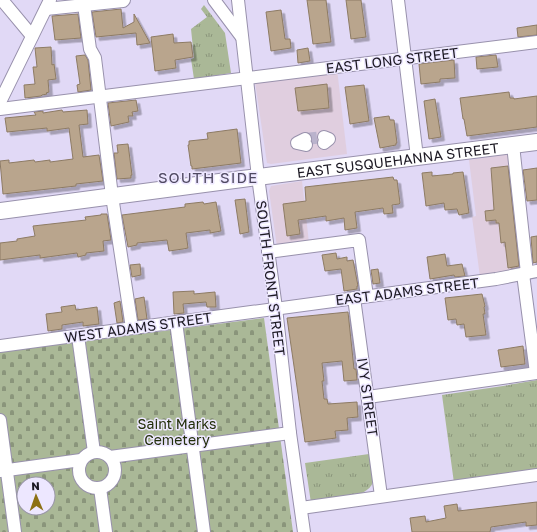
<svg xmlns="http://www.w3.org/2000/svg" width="537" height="532" viewBox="0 0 537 532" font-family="'Golos Text',sans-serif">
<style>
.commercial{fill:#e0cedf}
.grass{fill:url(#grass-tufts)}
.cemetery{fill:url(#cemetery-stones);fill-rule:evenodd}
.building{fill:#b9a58d;stroke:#8d7b64;filter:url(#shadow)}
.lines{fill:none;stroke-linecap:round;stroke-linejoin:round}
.minor-tunnel{stroke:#bab3cc;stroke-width:12;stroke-dasharray:12 6;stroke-linecap:butt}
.minor-casing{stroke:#9891ac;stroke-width:14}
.major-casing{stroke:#9891ac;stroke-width:18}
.minor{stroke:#fff;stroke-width:12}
.major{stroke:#fff;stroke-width:16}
.labels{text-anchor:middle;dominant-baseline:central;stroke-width:3;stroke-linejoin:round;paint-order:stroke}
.street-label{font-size:14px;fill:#1c1923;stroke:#ede7ff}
.park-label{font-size:14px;fill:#232f0b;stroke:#ede7ff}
.neighbourhood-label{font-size:15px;letter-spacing:1px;fill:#4f4961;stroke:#ede7ff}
</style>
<defs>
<pattern id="grass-tufts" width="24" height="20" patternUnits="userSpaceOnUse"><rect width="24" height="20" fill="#aab897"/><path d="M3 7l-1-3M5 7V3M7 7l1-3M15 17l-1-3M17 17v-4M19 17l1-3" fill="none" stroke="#8a957b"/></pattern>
<pattern id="cemetery-stones" width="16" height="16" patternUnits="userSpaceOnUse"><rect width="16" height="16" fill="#aab897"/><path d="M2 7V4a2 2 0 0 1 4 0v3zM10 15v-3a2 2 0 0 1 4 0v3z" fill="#8a957b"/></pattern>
<filter id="shadow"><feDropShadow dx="3.5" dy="3.5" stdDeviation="0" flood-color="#0004"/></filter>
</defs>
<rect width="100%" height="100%" fill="#e1d9f6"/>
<g class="commercial">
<polygon points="337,69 347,154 271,164 267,163 255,82"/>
<polygon points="516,153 528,267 480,277 472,217 476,216 469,160"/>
<polygon points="302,181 309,243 277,247 269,191 271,186"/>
</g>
<g class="grass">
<polygon points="204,5 225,33 231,73 194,79 191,59 194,58 191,29 207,17 201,9"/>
<polygon points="537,380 537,472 454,483 442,395 503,386"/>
<path d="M 369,454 L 373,482 C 367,500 328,500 311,503 L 305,463 Z"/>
</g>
<path class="cemetery" d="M 264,318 L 293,532 L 0,532 L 0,352 ZM 24,484 L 48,484 L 48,508 L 24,508 Z"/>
<g class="building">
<polygon points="307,0 326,0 331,42 313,44"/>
<polygon points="346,0 361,0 366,37 351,39"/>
<polygon points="121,9 123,28 134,22 134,14 150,43 137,45 136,33 96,37 92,12"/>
<polygon points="281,10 285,39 290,39 291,48 271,51 266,12"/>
<polygon points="78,14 81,38 55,40 52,16"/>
<polygon points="537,25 537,35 518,37 517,28"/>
<polygon points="173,34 174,43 191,42 193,57 175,60 176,68 155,71 151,37"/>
<polygon points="51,47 52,65 54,64 56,79 48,80 49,92 46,93 47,94 42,95 41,96 25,98 24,85 35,84 33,67 37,67 35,48"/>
<polygon points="308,48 310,61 298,63 297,50"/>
<polygon points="85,55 88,60 91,90 78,92 77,85 80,84 76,56"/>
<polygon points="496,55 498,67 477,69 476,57"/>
<polygon points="454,60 455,78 440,79 440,82 421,84 419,64"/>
<polygon points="327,84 329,108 298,111 295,88"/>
<polygon points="364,85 369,121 350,124 345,87"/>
<polygon points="509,92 510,98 514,98 514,99 537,96 537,127 467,136 464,119 463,119 460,98"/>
<polygon points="435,99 441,137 429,139 424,101"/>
<polygon points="136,100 138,111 132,112 133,116 128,116 129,122 111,126 108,103"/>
<polygon points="62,110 63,112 87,110 88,124 79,125 83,157 99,155 103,181 76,184 76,186 3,194 0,161 9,160 9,163 34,160 35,162 50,160 50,162 73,159 69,128 47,131 47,128 7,132 5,118 36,115 34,112 43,111 43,113"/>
<polygon points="389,116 390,120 394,120 397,143 396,143 396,145 380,148 374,118"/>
<polygon points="237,129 241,163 192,169 192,166 191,166 188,145 189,145 189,141 208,139 207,133"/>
<polygon points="128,144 132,175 131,175 131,178 117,179 114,153 118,153 117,145"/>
<polygon points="508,166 519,266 508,268 505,242 501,243 499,223 496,223 496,220 486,221 485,211 494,210 491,168"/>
<polygon points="537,168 537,200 527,201 523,170"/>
<polygon points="432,172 432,176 453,174 453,173 463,172 469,213 459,215 457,209 445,210 444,203 426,206 422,173"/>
<polygon points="393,177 394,180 397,180 400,203 399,204 392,205 393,213 384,214 383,208 355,212 357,228 345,230 344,218 326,221 326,216 298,220 300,234 287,236 283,204 306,201 305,187"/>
<polygon points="245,199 249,232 240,234 235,200"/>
<polygon points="203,202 204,204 216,202 221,231 210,233 210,230 186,233 188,248 183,249 169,251 167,240 137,243 137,245 128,247 122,215 185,207 185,204"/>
<polygon points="101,214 107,214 111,240 103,241 104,251 86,253 86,255 78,257 77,253 40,258 40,255 0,260 0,243 17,241 17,239 35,236 33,226 86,220 85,217 101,215"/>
<polygon points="537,236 537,262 533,263 531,237"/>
<polygon points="336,253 337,259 347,257 347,261 353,260 358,286 357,286 357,289 344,291 341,269 325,271 322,255"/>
<polygon points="445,254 447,266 462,264 465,276 455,277 454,275 430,279 427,257"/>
<polygon points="140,264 141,275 132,277 130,265"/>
<polygon points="378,269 380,283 373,284 371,270"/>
<polygon points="194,291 194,294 215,292 216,307 207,307 206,302 183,304 184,313 174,314 173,292"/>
<polygon points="482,294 485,306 484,307 485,314 483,314 486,335 466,337 464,324 457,325 456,319 448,320 445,298"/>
<polygon points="144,297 147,319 138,320 135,299"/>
<polygon points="120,301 123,322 117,323 114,303"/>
<polygon points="75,305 76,310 97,307 99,324 83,326 83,322 62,325 62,329 48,331 46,314 62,312 61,307"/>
<polygon points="348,312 354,369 356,369 357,380 344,381 342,361 322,363 324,381 322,381 324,399 327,399 328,404 357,402 358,417 347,418 348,430 335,431 336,438 305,442 287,318"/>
<polygon points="523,346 525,364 501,367 498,350"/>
<polygon points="537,502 537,525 526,526 526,522 491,527 490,532 412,532 410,518 425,516 426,522 446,518 444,506 457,504 458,511"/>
</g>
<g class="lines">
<polyline class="minor-tunnel" points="305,139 324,137"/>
<defs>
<g id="minor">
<polyline points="2,0 32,36"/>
<polyline points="214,0 241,36"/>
<polyline points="238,0 258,177 276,308 290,433 304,532"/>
<polyline points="398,0 417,157"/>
<polyline points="84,5 90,49 95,58 112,196 132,328"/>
<polyline points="46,9 123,1 124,0"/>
<polyline points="0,102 50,0"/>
<polyline points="0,109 537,42"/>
<polyline points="324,137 329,139 324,143"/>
<polyline points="305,139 297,143 306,145"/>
<polyline points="513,145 527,273"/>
<polyline points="268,252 359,240 367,296"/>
<polyline points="523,274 536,373"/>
<polyline points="354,298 381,496"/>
<polyline points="176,322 204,532"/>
<polyline points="78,336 94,452"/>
<polyline points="0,346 496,279 537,271"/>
<polyline points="368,397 537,373"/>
<polyline points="0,420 15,532"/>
<circle cx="97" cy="470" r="18"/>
<polyline points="110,457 290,433"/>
<polyline points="0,471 81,460"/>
<polyline points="100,488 106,532"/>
<polyline points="301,508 537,475"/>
</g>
<g id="major">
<path id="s1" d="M 0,211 L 242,179 L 537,142"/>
</g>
</defs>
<use href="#minor" class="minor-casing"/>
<use href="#major" class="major-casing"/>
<use href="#minor" class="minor"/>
<use href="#major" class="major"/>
</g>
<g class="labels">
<g class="street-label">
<text transform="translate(392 60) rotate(-7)">EAST LONG STREET</text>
<text stroke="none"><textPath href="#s1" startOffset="401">EAST SUSQUEHANNA STREET</textPath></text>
<text transform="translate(271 278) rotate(83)">SOUTH FRONT STREET</text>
<text transform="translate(407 291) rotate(-7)">EAST ADAMS STREET</text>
<text transform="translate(138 327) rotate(-8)">WEST ADAMS STREET</text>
<text transform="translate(368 397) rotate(82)">IVY STREET</text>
</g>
<g class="park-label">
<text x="177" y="423">Saint Marks<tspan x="177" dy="16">Cemetery</tspan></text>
</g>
<g class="neighbourhood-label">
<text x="208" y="177">SOUTH SIDE</text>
</g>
</g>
<g transform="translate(36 496) rotate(358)"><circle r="19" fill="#ede7ff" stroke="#9995a7"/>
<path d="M0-3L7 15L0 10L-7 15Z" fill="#8d7115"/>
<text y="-6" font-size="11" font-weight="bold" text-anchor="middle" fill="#1c1923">N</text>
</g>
</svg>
